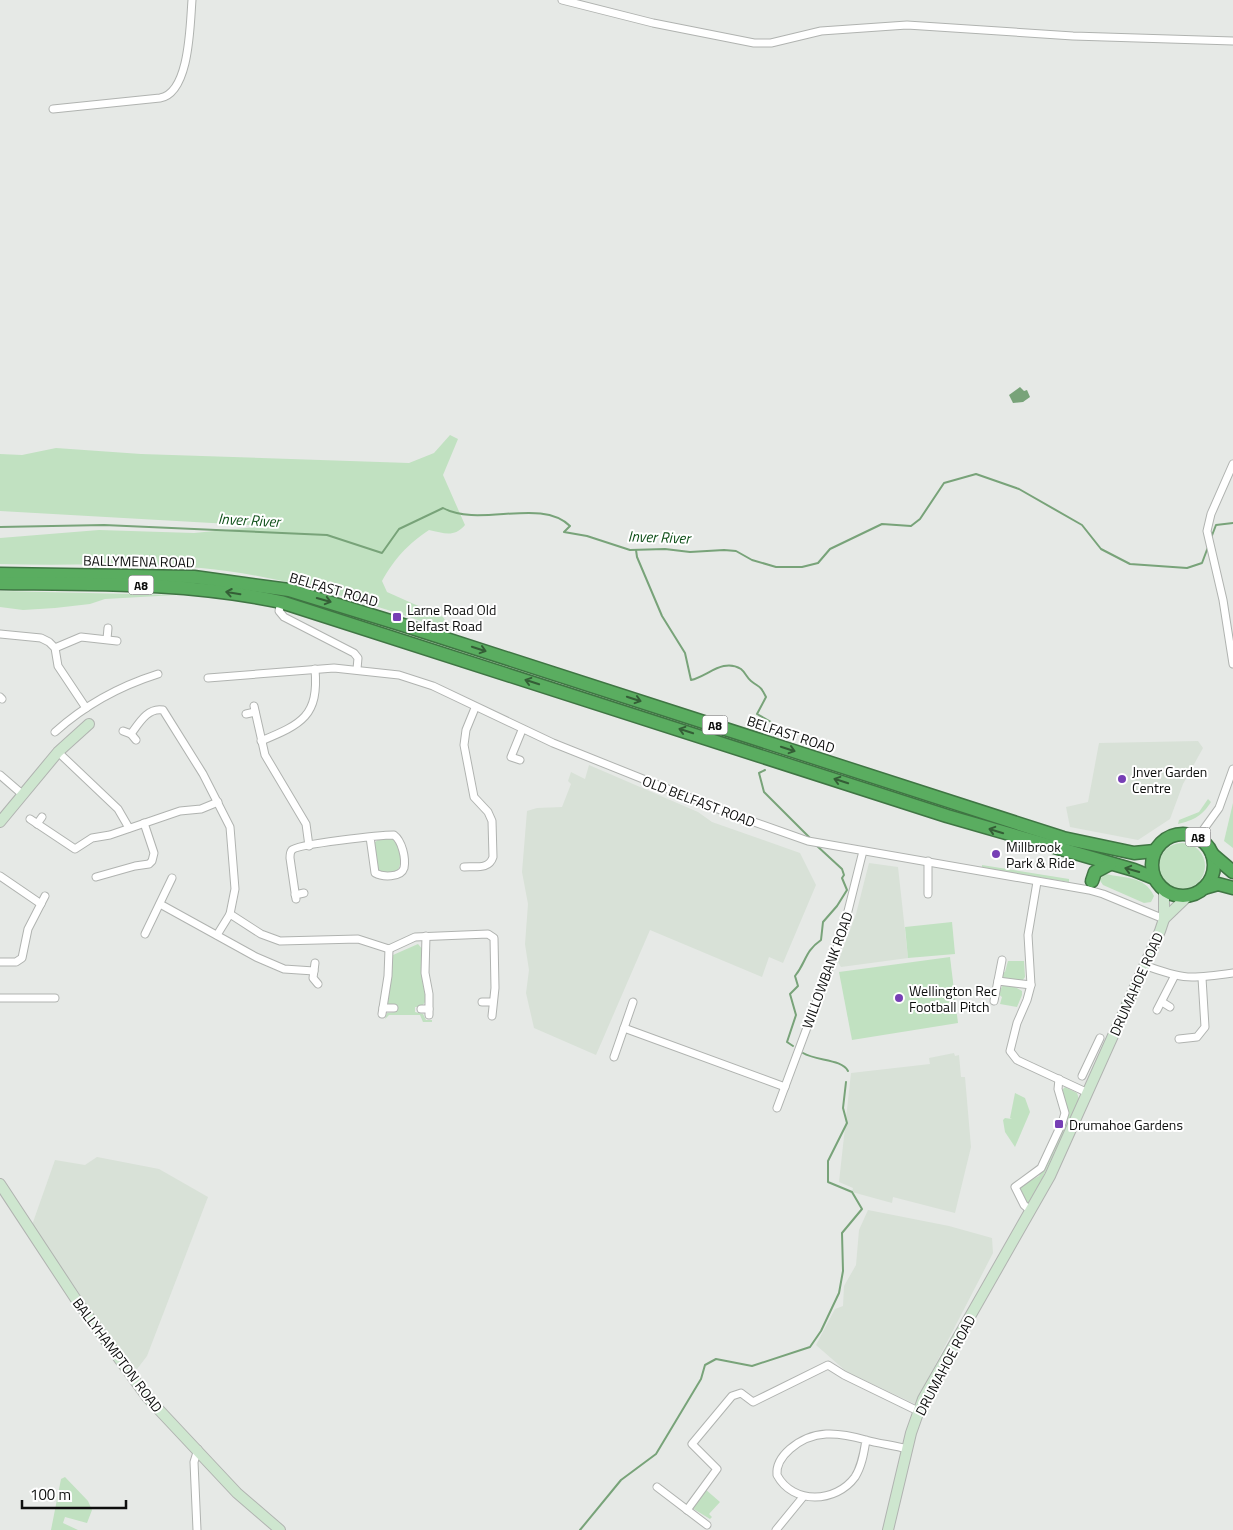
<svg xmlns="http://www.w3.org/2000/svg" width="1233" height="1530" viewBox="0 0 1233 1530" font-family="'Titillium Web',sans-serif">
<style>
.built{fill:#d8e1d7}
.green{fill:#c1e1c1}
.water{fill:#78a379}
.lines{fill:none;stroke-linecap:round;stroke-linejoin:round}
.stream{stroke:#78a379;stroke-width:2}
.street-casing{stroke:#b0b3b0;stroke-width:9}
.secondary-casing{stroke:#b0b3b0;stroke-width:12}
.highway-casing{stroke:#3f7543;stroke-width:15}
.street{stroke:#fff;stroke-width:7}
.secondary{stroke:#cee6cf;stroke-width:10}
.highway{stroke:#5aad60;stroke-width:12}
.oneway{stroke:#345e36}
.poi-dot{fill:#773fb5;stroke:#fff;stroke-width:2}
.labels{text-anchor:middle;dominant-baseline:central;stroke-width:4;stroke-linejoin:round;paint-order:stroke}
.shield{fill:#fff;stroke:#565656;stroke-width:1}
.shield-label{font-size:12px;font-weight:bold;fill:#0d0e0d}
.street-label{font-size:14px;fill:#0d0e0d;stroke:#fff}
.poi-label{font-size:14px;fill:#0d0e0d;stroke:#fff;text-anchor:start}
.water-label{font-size:15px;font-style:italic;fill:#0f5019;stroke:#fff}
</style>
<rect width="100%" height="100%" fill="#e6e9e6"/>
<g class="built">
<polygon points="1198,741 1203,748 1183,784 1170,819 1138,840 1070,827 1066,807 1088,802 1099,743"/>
<polygon points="589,765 698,812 712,822 800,853 816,885 783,963 769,957 762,977 650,930 596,1055 534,1028 526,993 529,970 525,944 528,904 522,872 527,811 537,808 562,807 571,784 568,781 571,772 585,779"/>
<polygon points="869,863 898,867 908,958 841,967 838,962 856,914"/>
<polygon points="954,1053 955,1056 959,1055 961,1077 965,1077 971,1147 955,1213 893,1197 892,1203 852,1192 853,1188 839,1182 851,1073 930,1064 929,1058"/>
<polygon points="97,1157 159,1169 208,1197 147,1356 134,1373 32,1225 55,1160 85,1165"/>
<polygon points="868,1210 949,1226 992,1238 993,1253 915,1404 847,1372 816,1345 835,1309 843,1306 844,1286 856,1265 859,1230"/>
</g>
<g class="green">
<path d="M 450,435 L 458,439 L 443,475 L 465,525 C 454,538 444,533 429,530 C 407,545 395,558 382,581 L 387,592 L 443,617 L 450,628 L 441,628 C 363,601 284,576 201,568 C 135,562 67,566 0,564 L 0,538 L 99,530 L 194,533 L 266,526 L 0,511 L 0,454 L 22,455 L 56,448 L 141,454 L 409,463 L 434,453 Z"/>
<polygon points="0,591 176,595 105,599 90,604 55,608 23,610 0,607"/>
<polygon points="277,593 306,599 557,681 553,684 277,597"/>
<polygon points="563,683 838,769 839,772 838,774 564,687"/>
<polygon points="845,773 945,804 946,807 941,809 844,778"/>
<path d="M 1208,799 L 1211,802 C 1202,816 1194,820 1178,824 L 1179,820 L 1199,812 Z"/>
<polygon points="1233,803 1233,848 1224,841"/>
<path d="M 379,839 L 393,839 C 400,846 403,861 398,870 L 392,873 L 378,871 L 374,843 Z"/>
<circle cx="1182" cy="866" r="23"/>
<polygon points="982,865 1069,879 1069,882 982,868"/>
<path d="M 1106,874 C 1125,879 1144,875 1154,896 L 1151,902 L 1144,903 L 1103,885 L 1099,879 Z"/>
<polygon points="952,922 955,954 908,958 905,927"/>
<polygon points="418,944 423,950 421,970 426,1001 421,1007 415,1007 415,1012 423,1014 426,1020 432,1020 432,1022 423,1022 420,1015 389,1015 385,1019 387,1013 396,1012 396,1006 390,1006 385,1001 390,961 393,955"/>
<polygon points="950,957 958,1023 852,1040 839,972"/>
<polygon points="1008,961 1024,961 1025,977 1022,981 1002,978 1000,973 1005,972"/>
<polygon points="1003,985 1015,987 1022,991 1022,995 1017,1007 1000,1004 1002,997 998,994"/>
<polygon points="1065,1087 1077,1093 1079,1099 1040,1183 1027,1205 1018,1191 1019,1187 1039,1176 1056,1141 1066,1118 1062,1090"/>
<polygon points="1015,1093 1025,1098 1030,1112 1015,1147 1005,1132 1003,1120 1005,1118 1012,1119 1010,1118"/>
<polygon points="65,1477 88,1501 92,1510 87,1523 65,1517 63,1523 78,1530 51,1530 61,1479"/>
<polygon points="705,1489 720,1502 709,1514 712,1517 710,1519 692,1508"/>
</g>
<polygon class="water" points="1020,387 1024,391 1027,390 1030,397 1023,402 1013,403 1009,395"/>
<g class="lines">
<g class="stream">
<path d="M 0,527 L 104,525 L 327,535 L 382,553 L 399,529 L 443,508 C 479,528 541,497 570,526 L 564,532 L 587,536 L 630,550 L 665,549 L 690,552 L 724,550 L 736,551 L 752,560 L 776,567 L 802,567 L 818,563 L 830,549 L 882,524 L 911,526 L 920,519 L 944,483 L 976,474 L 1019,489 L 1082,525 L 1101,549 L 1130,564 L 1187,568 L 1202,563 L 1208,547"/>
<polyline points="1211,538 1216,525 1233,523"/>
<path d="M 636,550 L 637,557 L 662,616 L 685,653 L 691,680 C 708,676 723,658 741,669 C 745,672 747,678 751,681 C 760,688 760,685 766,697 L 757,714 L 771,722 L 776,728 L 774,737"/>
<polyline points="765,770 759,773 764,792 810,838"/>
<path d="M 793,1046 L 787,1042 L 796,1015 L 790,994 L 798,986 L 795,976 C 807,961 804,952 821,940 L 823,922 L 837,906 L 847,890 L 842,878 L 844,875 L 842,869 L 816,845"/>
<path d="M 803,1053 C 816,1061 842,1059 848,1071"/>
<polyline points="580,1530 621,1480 656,1454 701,1379 705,1365 716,1359 752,1366 810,1347 821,1331 839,1293 843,1271 842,1233 862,1209 852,1192 828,1182 828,1161 847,1123 843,1108 846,1082"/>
</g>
<defs>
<g id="street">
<polyline points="562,0 653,23 754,43 771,43 821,31 907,25 1073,36 1233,41"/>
<path d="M 53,109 L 160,98 C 190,93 190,24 192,0"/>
<polyline points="1233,464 1211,514 1207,531 1223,600 1233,664"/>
<polyline points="281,602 279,611 284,617 354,653 358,658 357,669"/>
<polyline points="0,634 41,638 49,642 55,648 58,666 86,708"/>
<polyline points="107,639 108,628"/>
<polyline points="55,648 81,637 117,641"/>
<polyline points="208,678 334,668 399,675 433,686 553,743 723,811 808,841 1089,890 1103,894 1164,919"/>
<polyline points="0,697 2,699"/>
<polyline points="254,706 265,755 306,824 309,846"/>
<polyline points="246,714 255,712"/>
<polyline points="123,731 131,734 136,740"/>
<path d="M 55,732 C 85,705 120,686 158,674"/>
<path d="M 131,734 C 139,723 148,707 163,710 L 203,774 L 230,827 L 235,889 L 230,914 L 217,935"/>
<path d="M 261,741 C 302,724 319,716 315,669"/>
<polyline points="58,752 118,809 129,828"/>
<polyline points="520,760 511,757 522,730"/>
<polyline points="0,775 22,794"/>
<polyline points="30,819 75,849 92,838 110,835 180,811 201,809 218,802"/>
<polyline points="37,824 42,817"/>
<polyline points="1198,837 1219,808 1233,769"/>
<path d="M 464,867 C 475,866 489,870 493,857 L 492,821 L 488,812 L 474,797 L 464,745 L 466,730 L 475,708"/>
<polyline points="0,876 41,904"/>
<polyline points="96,877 135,866 149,864 152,861 154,853 144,823"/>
<polyline points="1037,882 1028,935 1031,985 1027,1000 1017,1023 1010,1051 1017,1060 1086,1092"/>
<polyline points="928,894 928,861"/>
<polyline points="295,895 304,893"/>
<path d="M 296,899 L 290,858 C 290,855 290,852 292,850 C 297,844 382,835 394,835 C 402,841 406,858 404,868 C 401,878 382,877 375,873 L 370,837"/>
<polyline points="160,904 256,957 284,969 314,971"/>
<polyline points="230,914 261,934 280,941 358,939 389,949 415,937 488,934 494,938 495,988 492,1016"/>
<polyline points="145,934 172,878"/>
<polyline points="426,936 425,973 429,994 429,1015"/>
<polyline points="0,962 16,962 22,958 28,929 45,896"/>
<polyline points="315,963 313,978 318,984"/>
<path d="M 1144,965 C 1184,980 1191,979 1233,973"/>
<polyline points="998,981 1031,985"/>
<polyline points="0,998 55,998"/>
<polyline points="994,1001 1002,960"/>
<polyline points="482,1002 492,1002"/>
<polyline points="1162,1002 1170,1007"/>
<polyline points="383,1008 394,1008"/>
<polyline points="421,1009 429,1009"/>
<polyline points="1157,1010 1174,977"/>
<polyline points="382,1014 388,976 389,949"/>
<polyline points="624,1028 785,1087"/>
<polyline points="1179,1039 1197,1037 1205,1027 1202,978"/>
<polyline points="614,1057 633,1002"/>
<polyline points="1082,1076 1100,1038"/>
<polyline points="777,1108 843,931 863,851"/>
<polyline points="1031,1211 1024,1205 1015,1187 1041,1168 1062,1123 1065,1113 1058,1089 1059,1079"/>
<path d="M 866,1440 C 864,1452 862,1466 855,1477 C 836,1503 793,1505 777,1475 C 776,1465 782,1456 790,1449 C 813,1429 838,1432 866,1440 C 879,1444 894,1445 907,1449"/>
<polyline points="657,1487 707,1525"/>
<polyline points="687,1510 717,1469 692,1444 732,1396 741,1393 753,1402 828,1365 844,1375 918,1411"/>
<polyline points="197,1530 194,1462 198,1449"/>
<polyline points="776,1530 803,1497"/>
</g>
<g id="secondary">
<polyline points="0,822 58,752 89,724"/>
<polyline points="1164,919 1189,895"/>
<polyline points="0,1184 77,1301 147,1397 237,1493 280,1530"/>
<polyline points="888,1530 911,1433 923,1399 1050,1176 1160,931 1164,919 1164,891"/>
</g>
<g id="highway">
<polyline points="0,574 194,577 289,590 403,625 1063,838 1134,853 1155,851"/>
<path d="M 0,583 C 94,584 188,582 281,602 L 947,816 L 1134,870 L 1154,878"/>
<circle cx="1183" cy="865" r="31"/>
<polyline points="1212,854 1233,872"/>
<polyline points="1092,881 1095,872 1110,864"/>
<polyline points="1204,888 1218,884 1233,888"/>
</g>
</defs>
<use href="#street" class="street-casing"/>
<use href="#secondary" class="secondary-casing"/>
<use href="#highway" class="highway-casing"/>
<use href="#street" class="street"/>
<use href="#secondary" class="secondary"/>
<use href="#highway" class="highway"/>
</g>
<defs><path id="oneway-shaft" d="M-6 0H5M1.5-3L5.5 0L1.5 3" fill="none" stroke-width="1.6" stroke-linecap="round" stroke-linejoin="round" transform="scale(1.25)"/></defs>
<g class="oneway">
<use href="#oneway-shaft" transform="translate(233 593) rotate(-171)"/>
<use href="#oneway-shaft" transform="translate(324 600) rotate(16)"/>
<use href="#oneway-shaft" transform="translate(479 649) rotate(18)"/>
<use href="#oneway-shaft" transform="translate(532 682) rotate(-162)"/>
<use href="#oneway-shaft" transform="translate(634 699) rotate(18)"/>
<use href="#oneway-shaft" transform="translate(686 731) rotate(-162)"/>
<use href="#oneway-shaft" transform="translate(788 749) rotate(18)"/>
<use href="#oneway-shaft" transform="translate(841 781) rotate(-162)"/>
<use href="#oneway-shaft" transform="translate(996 831) rotate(-163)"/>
<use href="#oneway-shaft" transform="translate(1132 870) rotate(-164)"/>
</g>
<g class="poi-dot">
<rect x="392" y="612" width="10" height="10" rx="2.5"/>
<circle cx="1122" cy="779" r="5"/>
<circle cx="996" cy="854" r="5"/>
<circle cx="899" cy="998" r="5"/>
<rect x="1054" y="1119" width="10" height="10" rx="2.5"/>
</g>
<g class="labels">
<g class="shield">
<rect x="128.5" y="575.5" width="25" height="19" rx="4"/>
<rect x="702.5" y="715.5" width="25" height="19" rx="4"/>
<rect x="1185.5" y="827.5" width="25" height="19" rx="4"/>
</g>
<g class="shield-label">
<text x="141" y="585">A8</text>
<text x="715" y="725">A8</text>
<text x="1198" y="837">A8</text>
</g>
<g class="street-label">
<text transform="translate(139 561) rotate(1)">BALLYMENA ROAD</text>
<text transform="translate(334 589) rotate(16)">BELFAST ROAD</text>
<text transform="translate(791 734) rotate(18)">BELFAST ROAD</text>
<text transform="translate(699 801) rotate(21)">OLD BELFAST ROAD</text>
<text transform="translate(827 970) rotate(-70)">WILLOWBANK ROAD</text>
<text transform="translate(1136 984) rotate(-66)">DRUMAHOE ROAD</text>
<text transform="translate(118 1355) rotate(53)">BALLYHAMPTON ROAD</text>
<text transform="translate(945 1365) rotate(-62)">DRUMAHOE ROAD</text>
</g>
<g class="poi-label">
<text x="407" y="609">Larne Road Old<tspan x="407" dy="16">Belfast Road</tspan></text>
<text x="1132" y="771">Jnver Garden<tspan x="1132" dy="16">Centre</tspan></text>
<text x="1006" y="846">Millbrook<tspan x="1006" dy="16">Park &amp; Ride</tspan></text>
<text x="909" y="990">Wellington Rec<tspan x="909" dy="16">Football Pitch</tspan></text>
<text x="1069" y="1124">Drumahoe Gardens</text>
</g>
<g class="water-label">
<text transform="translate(249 520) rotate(3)">Inver River</text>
<text transform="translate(659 537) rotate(2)">Inver River</text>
</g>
</g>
<path d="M22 1500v8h104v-8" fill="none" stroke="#0d0e0d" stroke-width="2.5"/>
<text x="30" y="1500" font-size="15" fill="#0d0e0d" stroke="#ffffff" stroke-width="4" paint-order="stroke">100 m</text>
</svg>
